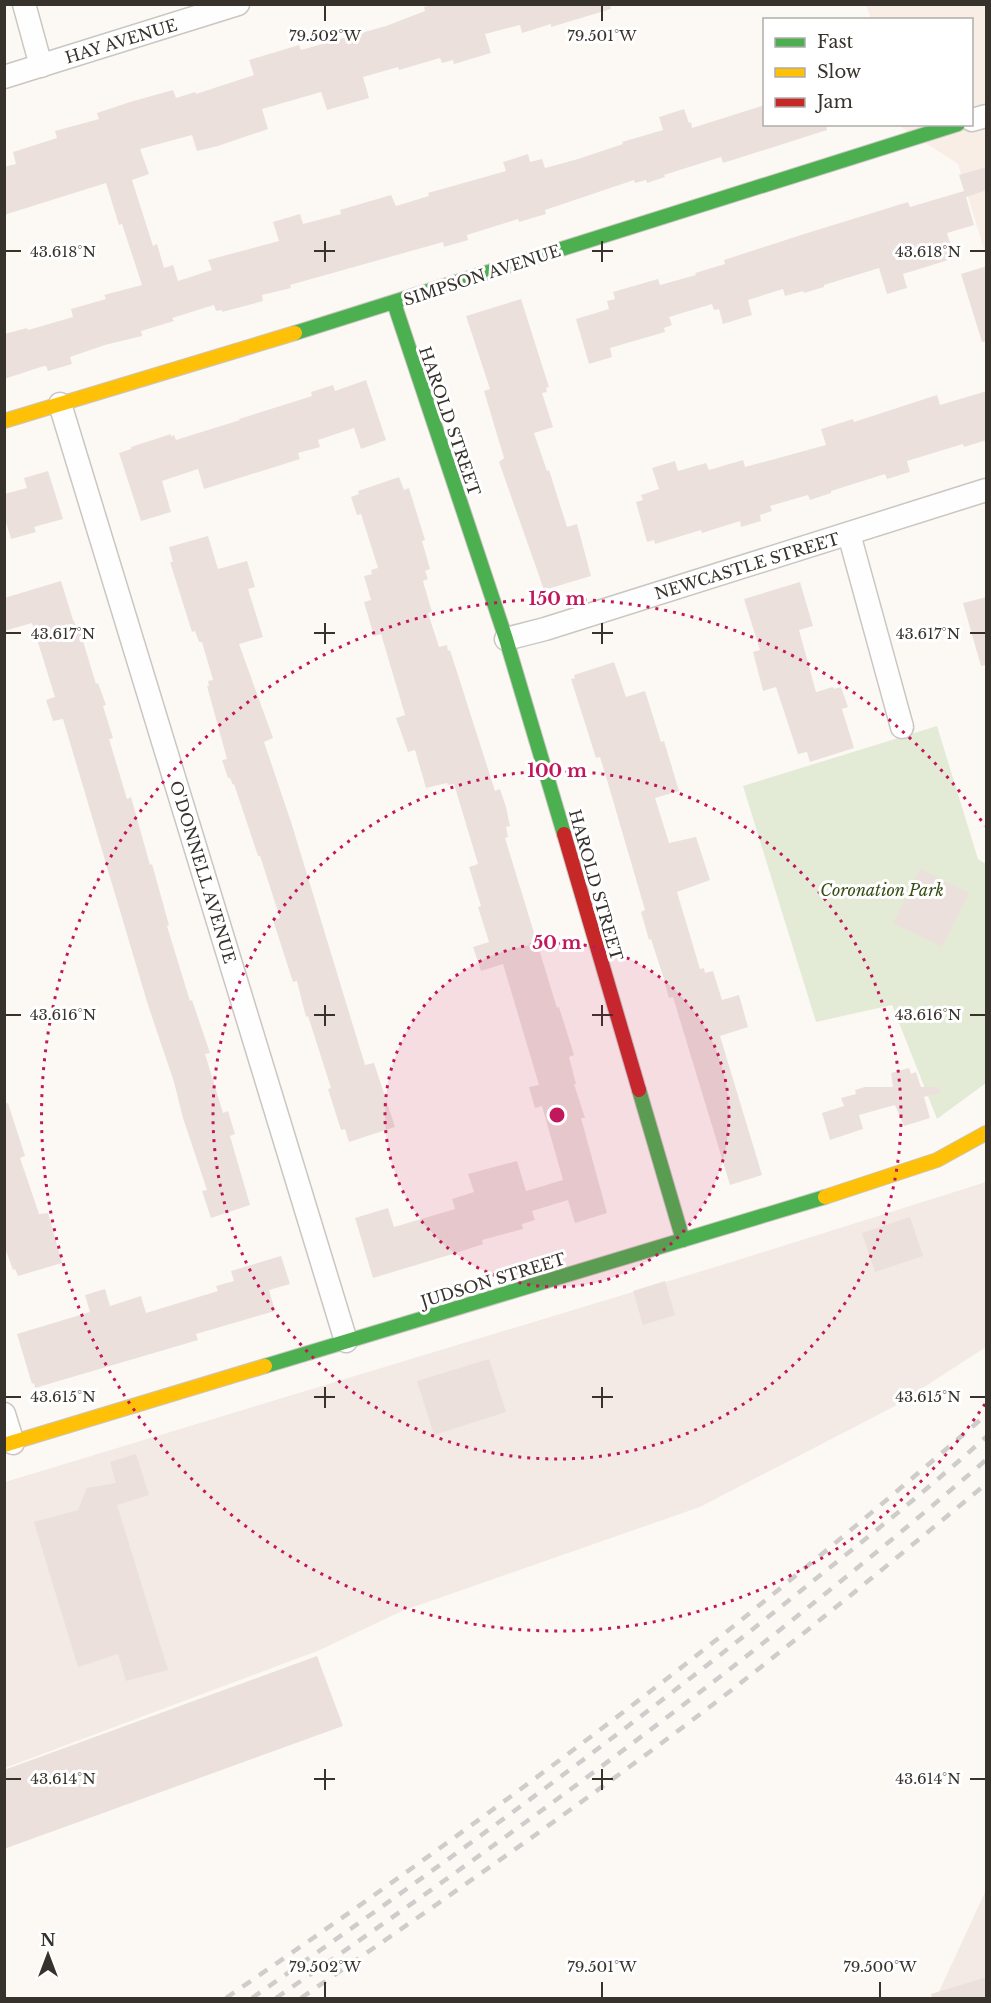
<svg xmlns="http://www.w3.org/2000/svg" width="991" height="2003" viewBox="0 0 991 2003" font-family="'Libre Baskerville',serif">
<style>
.commercial{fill:#f9eee5}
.industrial{fill:#f3eae5}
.green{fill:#e3ebd6}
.building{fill:#ebe0dc}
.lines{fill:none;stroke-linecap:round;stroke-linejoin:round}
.street-casing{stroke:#cac6c1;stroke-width:25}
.fast-casing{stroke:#cac6c1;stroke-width:16}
.slow-casing{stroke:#cac6c1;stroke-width:16}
.jam-casing{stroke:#cac6c1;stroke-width:16}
.street{stroke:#fffefe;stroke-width:22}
.fast{stroke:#4caf50;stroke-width:14}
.slow{stroke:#ffc107;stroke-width:14}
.jam{stroke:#c62828;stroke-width:14}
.rail{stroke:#cecdcb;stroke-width:4.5;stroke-dasharray:10 10;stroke-linecap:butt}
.ticks{fill:none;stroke:#37322b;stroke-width:2}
.ring{fill:none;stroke:#c2185b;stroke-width:3;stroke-dasharray:3 6}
.labels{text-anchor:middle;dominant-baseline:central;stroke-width:6;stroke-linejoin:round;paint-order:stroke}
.street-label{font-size:16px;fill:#37322b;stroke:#fff}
.park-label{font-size:16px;font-style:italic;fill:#384e15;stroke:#fff}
.ticks-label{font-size:15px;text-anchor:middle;fill:#37322b;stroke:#fff;stroke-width:6;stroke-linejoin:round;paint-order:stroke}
.centre{fill:#c2185b;stroke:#fff;stroke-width:3}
.ring-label{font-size:18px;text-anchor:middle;font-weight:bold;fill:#c2185b;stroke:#fff;stroke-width:6;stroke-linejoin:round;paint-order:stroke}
</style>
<rect width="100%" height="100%" fill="#fcf9f5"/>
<polygon class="commercial" points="866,5 986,5 986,256 958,164 901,127 901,125 972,124 972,20 871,19"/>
<g class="industrial">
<polygon points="986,1182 986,1347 895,1406 700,1507 402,1611 320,1650 5,1768 5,1482 725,1264"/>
<polygon points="986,1890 986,1998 936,1998"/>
</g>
<polygon class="green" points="937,726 978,859 986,864 986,1083 937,1119 892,1005 816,1022 743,786"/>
<g class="building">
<polygon points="433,4 610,4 611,9 551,27 551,24 522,33 520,25 485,34 491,53 454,64 453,60 442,63 440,58 399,70 398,67 363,77 369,98 327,110 321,92 262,109 268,129 218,146 197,151 192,135 140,149 149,174 132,180 153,246 157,244 164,268 173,265 178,281 212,270 208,260 279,241 273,222 300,214 303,224 341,214 340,210 391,195 396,206 429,196 428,193 506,171 503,162 528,154 530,162 542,159 545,168 578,159 623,144 622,142 663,130 659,117 684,109 689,123 691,122 692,128 765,105 765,124 826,124 827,130 723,163 721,157 664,175 665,177 647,183 646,180 635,183 634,180 545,210 546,214 519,222 518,219 467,235 468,240 444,247 443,242 290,285 291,288 262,295 263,301 222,312 222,310 216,311 214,305 172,318 174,321 141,331 142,336 105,345 70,357 72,364 48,371 46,366 44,366 4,379 4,334 27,328 28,330 73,317 71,309 106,299 104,295 142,285 122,224 119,225 106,183 4,215 4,167 16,164 13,152 57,138 55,131 99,119 97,113 130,102 173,90 176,98 195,92 196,94 254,75 249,60 299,45 301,50 386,26 425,11 424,7"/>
<polygon points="987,167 987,190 966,197 974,225 947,233 955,258 903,274 907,288 887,294 879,268 824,285 824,287 804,293 803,291 785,296 783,289 748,300 752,315 723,324 719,309 714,310 712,304 669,317 672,325 664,328 665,332 610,348 612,357 589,364 576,319 609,309 607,301 615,299 613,292 658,279 660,285 696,275 695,273 725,264 724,260 801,235 908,202 910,207 964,191 959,175"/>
<polygon points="987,266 987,341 982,342 961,274"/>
<polygon points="521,299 549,387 546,388 547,392 542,393 553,427 534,433 547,471 549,470 567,527 577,524 591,576 544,590 499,462 504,458 484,391 490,389 466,316"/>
<polygon points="366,380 386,440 361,449 354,428 318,440 320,447 298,453 300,459 204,489 198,469 162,481 171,512 141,521 119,453 131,449 131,447 171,434 171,437 174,435 176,440 240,420 239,419 312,396 311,392 333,385 335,391"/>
<polygon points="987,391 987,440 964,447 963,444 907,461 910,472 887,479 885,474 831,491 831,493 810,500 808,495 770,506 772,511 760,515 761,521 741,527 740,521 702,533 701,530 655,544 654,540 647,542 636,502 643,500 641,495 659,489 652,468 675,461 678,471 706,463 709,470 743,460 745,467 826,445 821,429 853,419 854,422 937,395 940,405"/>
<polygon points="48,471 63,519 34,527 36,532 11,539 4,515 4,494 27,488 24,478"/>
<polygon points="399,477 404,490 409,488 425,540 422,541 430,569 425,571 428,579 423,581 432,612 428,613 439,647 447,645 448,651 450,650 495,791 500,789 506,807 510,826 506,827 508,837 505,838 549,982 557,1008 559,1007 574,1055 569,1057 576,1084 574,1084 585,1118 581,1118 607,1213 575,1223 568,1200 532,1211 535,1220 522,1224 523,1229 482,1240 483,1244 456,1253 373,1278 355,1218 388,1208 394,1227 455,1209 452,1199 474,1192 468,1174 517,1161 526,1191 563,1180 542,1106 535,1108 529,1087 539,1085 503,964 481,971 473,947 489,942 478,907 481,906 469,867 478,864 454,784 448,785 447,783 426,788 415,750 408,752 396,718 405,715 381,634 374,636 364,602 371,600 364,576 372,574 371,570 378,568 361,514 357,515 351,497 359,494 358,491"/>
<polygon points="208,536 218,569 247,561 255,587 248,589 263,637 239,644 273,738 264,742 292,825 365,1065 374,1063 395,1127 349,1142 345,1129 341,1130 328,1089 331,1088 308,1016 306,1017 297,981 293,982 273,920 280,918 260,856 258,856 234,784 233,785 230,778 228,778 222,760 227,759 207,686 209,686 208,681 213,680 202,642 199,642 195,631 192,632 170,562 173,562 169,547"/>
<polygon points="61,581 73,620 78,629 79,628 96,684 98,683 106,705 103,706 113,738 109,739 127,799 131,797 150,865 152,864 169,925 167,926 190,1001 192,1000 210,1053 205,1054 223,1113 228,1111 235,1134 230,1136 250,1205 211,1218 202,1191 207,1190 183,1118 174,1082 148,1005 63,719 53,721 46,700 55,697 32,623 4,631 4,598"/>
<polygon points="800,582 813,626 799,630 816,692 833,687 834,689 841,687 848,707 842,709 854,748 810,762 807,752 798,754 776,687 763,691 753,652 760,650 744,599"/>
<polygon points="987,597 987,665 981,666 963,603"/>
<polygon points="614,662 626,697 645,691 661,742 664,741 679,791 655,798 669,843 696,837 710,880 677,892 700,969 704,968 705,973 713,971 722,1000 739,995 748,1027 720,1036 762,1175 730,1185 673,997 669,998 663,976 651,939 649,940 641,912 645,910 607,780 600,757 596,758 571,679 575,678 574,675"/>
<polygon points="920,869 969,893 942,947 893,923"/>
<polygon points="909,1068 911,1074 916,1072 921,1087 939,1087 940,1093 924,1097 930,1118 904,1126 895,1105 859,1115 863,1129 830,1140 822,1113 844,1106 841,1098 856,1094 855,1090 865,1087 893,1087 891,1073"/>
<polygon points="8,1103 25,1156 20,1158 39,1214 48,1213 62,1263 18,1276 15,1269 13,1270 4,1245 4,1104"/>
<polygon points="910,1217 923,1256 875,1272 862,1233"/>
<polygon points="281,1256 290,1284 269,1290 275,1311 196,1334 198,1340 35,1388 34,1383 32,1384 17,1334 90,1312 85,1295 105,1289 110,1306 141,1296 146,1313 218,1291 216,1286 234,1281 231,1271"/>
<polygon points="665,1281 675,1315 643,1325 633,1291"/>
<polygon points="489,1359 506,1412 434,1435 417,1381"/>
<polygon points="136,1454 149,1495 117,1505 168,1670 126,1681 118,1654 78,1667 34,1522 78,1510 87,1488 116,1483 110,1462"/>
<polygon points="317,1656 343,1726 4,1849 4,1770"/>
<polygon points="987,1977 987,1998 932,1998 931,1994"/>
</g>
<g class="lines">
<defs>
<g id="street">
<polyline points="24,4 41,66"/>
<polyline points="4,77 238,4"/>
<polyline points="972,120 986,116"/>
<polyline points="60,404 346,1341"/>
<polyline points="849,534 902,727"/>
<polyline points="506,639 545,629 986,490"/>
<polyline points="4,1414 13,1443"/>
</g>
<g id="fast">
<polyline points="394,303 506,639 564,834"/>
<polyline points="295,333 958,124"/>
<polyline points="639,1090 683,1240"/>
<polyline points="265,1366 825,1197"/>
</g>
<g id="slow">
<polyline points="4,421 295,333"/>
<polyline points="825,1197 937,1160 986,1133"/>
<polyline points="4,1445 265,1366"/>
</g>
<polyline id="jam" points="564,834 639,1090"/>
</defs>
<use href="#street" class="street-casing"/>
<use href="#fast" class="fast-casing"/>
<use href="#slow" class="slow-casing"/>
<use href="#jam" class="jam-casing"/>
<use href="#street" class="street"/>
<use href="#fast" class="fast"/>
<use href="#slow" class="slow"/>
<use href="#jam" class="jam"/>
<g class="rail">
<path d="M 226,1998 C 380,1893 531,1784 678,1670 C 783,1588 885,1502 986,1415"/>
<path d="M 252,1998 C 436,1870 618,1738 793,1597 C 858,1545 924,1493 986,1437"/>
<path d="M 276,1998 C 521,1830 761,1654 986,1460"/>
<path d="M 301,1998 C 438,1904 575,1809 707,1709 C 802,1636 894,1560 986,1484"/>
</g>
</g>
<path class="ticks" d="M 325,6 L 325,21M 602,6 L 602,21M 325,241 L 325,262M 602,241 L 602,262M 6,251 L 21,251M 314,251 L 335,251M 592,251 L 613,251M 970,251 L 985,251M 325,623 L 325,644M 602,623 L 602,644M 6,633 L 21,633M 314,633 L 335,633M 592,633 L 613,633M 970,633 L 985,633M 325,1005 L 325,1026M 602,1005 L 602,1026M 6,1015 L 21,1015M 314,1015 L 335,1015M 592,1015 L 613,1015M 970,1015 L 985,1015M 325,1387 L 325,1408M 602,1387 L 602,1408M 6,1397 L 21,1397M 314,1397 L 335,1397M 592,1397 L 613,1397M 970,1397 L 985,1397M 325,1769 L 325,1790M 602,1769 L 602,1790M 6,1779 L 21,1779M 314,1779 L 335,1779M 592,1779 L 613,1779M 970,1779 L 985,1779M 325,1982 L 325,1997M 602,1982 L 602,1997M 880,1982 L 880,1997"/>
<circle cx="557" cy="1115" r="172" fill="#c2185b" fill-opacity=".12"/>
<g class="ring">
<circle cx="557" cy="1115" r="172"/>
<circle cx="557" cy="1115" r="344"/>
<path d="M985 1404A516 516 0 1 1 985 826"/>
</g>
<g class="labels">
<g class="street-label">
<text transform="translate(121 41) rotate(-17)">HAY AVENUE</text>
<text transform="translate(482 275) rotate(-18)">SIMPSON AVENUE</text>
<text transform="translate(450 421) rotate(71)">HAROLD STREET</text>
<text transform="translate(747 566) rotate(-17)">NEWCASTLE STREET</text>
<text transform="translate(203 872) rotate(73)">O'DONNELL AVENUE</text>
<text transform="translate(596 885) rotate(74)">HAROLD STREET</text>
<text transform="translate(493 1280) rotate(-17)">JUDSON STREET</text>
</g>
<g class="park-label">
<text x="882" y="890">Coronation Park</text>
</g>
</g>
<g class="ticks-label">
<text x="325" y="41">79.502°W</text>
<text x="602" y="41">79.501°W</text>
<text x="63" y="257">43.618°N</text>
<text x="928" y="257">43.618°N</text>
<text x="63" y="639">43.617°N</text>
<text x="928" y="639">43.617°N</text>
<text x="63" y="1020">43.616°N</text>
<text x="928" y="1020">43.616°N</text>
<text x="63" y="1402">43.615°N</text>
<text x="928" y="1402">43.615°N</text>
<text x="63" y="1784">43.614°N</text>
<text x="928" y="1784">43.614°N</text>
<text x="325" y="1972">79.502°W</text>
<text x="602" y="1972">79.501°W</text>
<text x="880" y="1972">79.500°W</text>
</g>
<circle cx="557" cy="1115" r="9" class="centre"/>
<g class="ring-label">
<text x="557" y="605">150 m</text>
<text x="557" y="777">100 m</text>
<text x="557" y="949">50 m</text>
</g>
<rect width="991" height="2003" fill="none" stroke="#37322b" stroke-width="12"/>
<rect x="763" y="18" width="210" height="108" fill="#ffffff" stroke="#afadaa" stroke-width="1.5"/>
<rect x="775" y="38" width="30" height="9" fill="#4caf50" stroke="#afadaa" stroke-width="1.5"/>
<text x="817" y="48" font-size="18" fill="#37322b">Fast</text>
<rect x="775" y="68" width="30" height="9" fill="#ffc107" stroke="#afadaa" stroke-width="1.5"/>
<text x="817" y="78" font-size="18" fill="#37322b">Slow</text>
<rect x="775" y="98" width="30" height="9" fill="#c62828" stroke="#afadaa" stroke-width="1.5"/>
<text x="817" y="108" font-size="18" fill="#37322b">Jam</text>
<g transform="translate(48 1955)" stroke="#ffffff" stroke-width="4.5" paint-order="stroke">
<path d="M0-4.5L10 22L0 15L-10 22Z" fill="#37322b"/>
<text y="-9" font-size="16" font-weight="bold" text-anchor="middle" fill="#37322b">N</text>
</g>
</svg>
